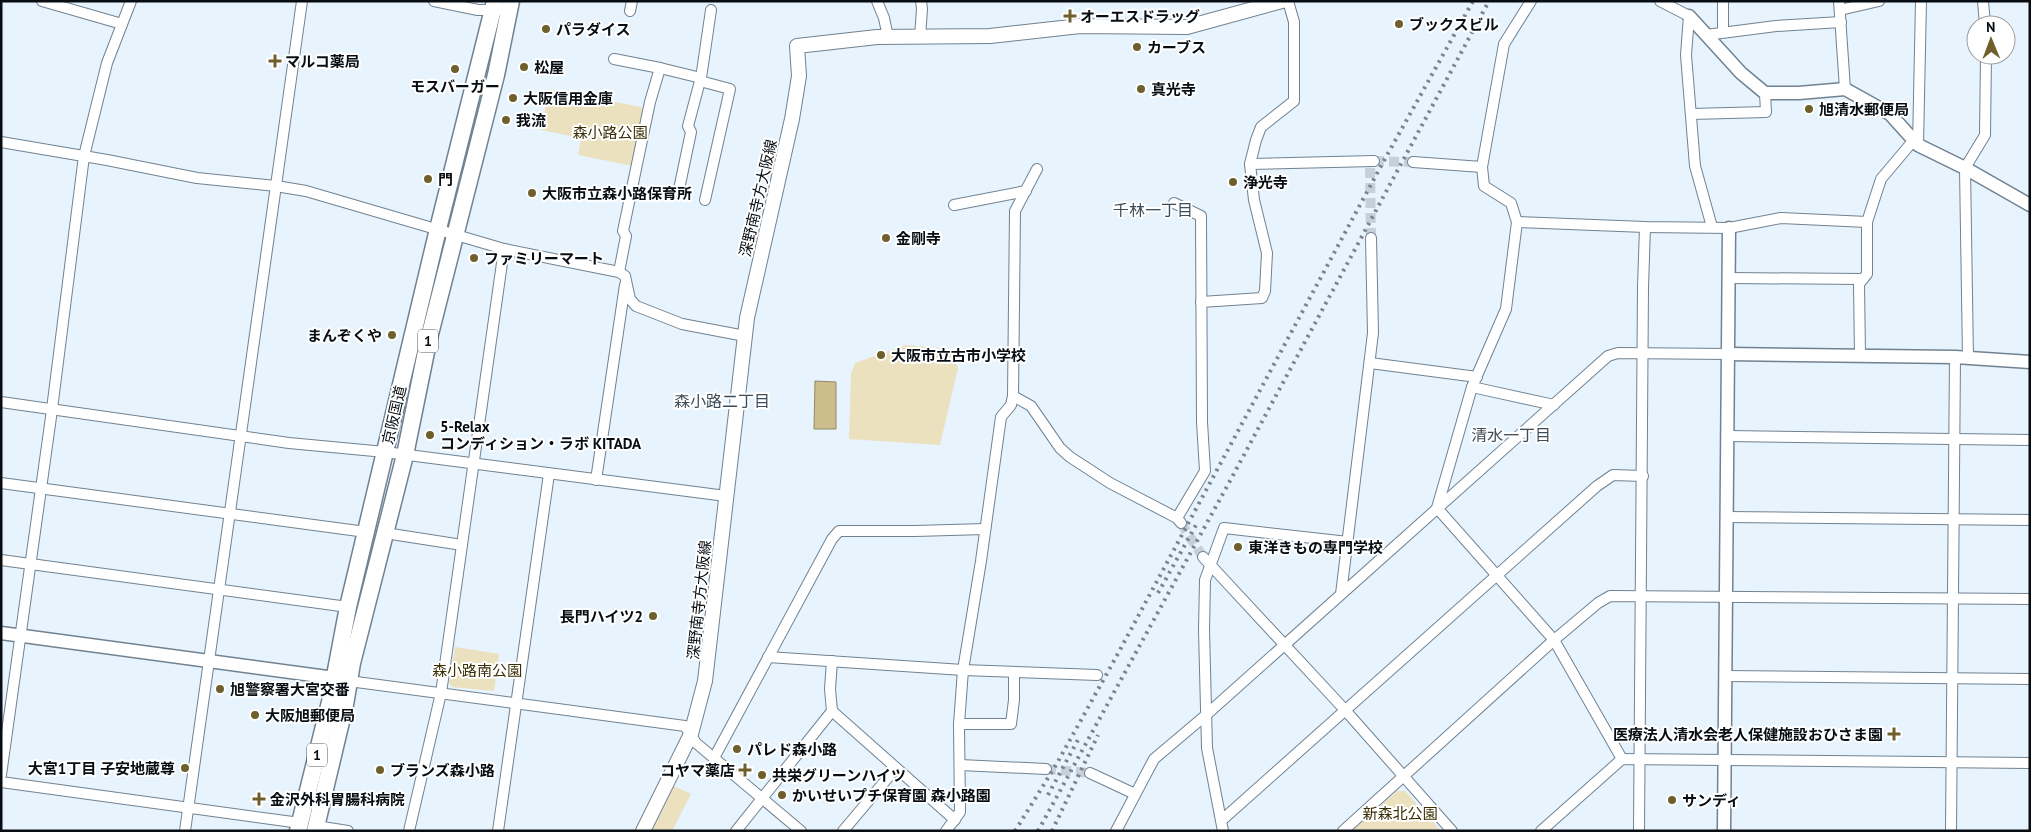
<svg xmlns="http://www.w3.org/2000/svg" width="2031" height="832" viewBox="0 0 2031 832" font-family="'PT Sans','Noto Sans JP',sans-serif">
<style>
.green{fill:#ece1be}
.water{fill:#cdbd8c;stroke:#928867}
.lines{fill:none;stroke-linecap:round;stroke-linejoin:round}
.minor-tunnel{stroke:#c5d0da;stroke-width:10;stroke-dasharray:10 5;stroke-linecap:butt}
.minor-casing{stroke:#708291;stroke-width:12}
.tertiary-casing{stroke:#708291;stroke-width:15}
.secondary-casing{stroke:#708291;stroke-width:16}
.trunk-casing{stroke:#708291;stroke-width:19}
.minor{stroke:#fff;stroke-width:10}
.tertiary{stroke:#fff;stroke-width:12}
.secondary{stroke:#fff;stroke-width:14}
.trunk{stroke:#fff;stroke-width:16}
.rail{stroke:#7b848c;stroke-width:4;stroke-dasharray:2.5 5;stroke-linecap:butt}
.poi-dot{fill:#6f5f2c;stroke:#fff;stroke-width:2}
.labels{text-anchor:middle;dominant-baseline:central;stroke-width:4;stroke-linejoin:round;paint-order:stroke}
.shield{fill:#fff;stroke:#515659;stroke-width:1}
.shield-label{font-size:14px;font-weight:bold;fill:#070d12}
.poi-label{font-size:15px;font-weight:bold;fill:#070d12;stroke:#fff;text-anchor:start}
.park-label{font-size:15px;fill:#3a2e05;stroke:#fff}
.street-label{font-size:15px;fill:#070d12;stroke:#fff}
.neighbourhood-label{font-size:16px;fill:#3c4d5b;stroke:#fff}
</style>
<rect width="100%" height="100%" fill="#e7f3fd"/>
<g class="green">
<polygon points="549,89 641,107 645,113 633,166 578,155 581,138 541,130"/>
<polygon points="906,345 950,349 958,368 940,445 849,439 851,374 855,363"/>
<polygon points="455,647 499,654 494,691 452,687 449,682"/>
<polygon points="674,786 691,794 672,831 652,831"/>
<polygon points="1397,791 1405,791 1441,831 1352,831"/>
</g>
<polygon class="water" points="815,381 836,382 836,429 814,429"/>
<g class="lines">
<g class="minor-tunnel">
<polyline points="1374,161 1413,162"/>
<polyline points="1370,168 1371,238"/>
<polyline points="1181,523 1203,557"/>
<polyline points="1046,769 1090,773"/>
</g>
<defs>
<g id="minor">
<polyline points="42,1 122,24"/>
<polyline points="434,1 478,10 498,10"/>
<polyline points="877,1 884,18 888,37"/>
<polyline points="1531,1 1504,44 1482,167 1484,186 1511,203 1517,222 1506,309 1472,387 1437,508 1554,640 1622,759"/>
<polyline points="1660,1 1689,16 1686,55 1695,166 1712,227"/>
<polyline points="1839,1 1845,89"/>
<polyline points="1983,1 1985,25"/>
<polyline points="1840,10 1879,1"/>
<polyline points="630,11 632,1"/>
<polyline points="1723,31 1723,1"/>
<polyline points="1706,35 1776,26 1841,22"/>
<polyline points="920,37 922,9 921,1"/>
<polyline points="614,59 660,68"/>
<polyline points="701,78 700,81 730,89 705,200"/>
<polyline points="1691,114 1766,112 1765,93"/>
<polyline points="1,142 107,160 197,178 276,186 306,191 504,249 619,272 625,276 630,299 636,306 682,324 745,336"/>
<polyline points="1918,145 1921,1"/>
<polyline points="1413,162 1482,167"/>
<polyline points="1250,164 1374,161"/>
<polyline points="678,194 691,132 688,126 700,81"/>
<polyline points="1174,203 1201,216 1202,422 1205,471 1177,518"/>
<polyline points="954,205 1026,191"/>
<polyline points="1517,222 1645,227 1729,228 1781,218 1867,222"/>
<polyline points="619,272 626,236 623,231 650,102 660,68 701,78 711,10"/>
<polyline points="1730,278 1863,279"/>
<polyline points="1201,302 1262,298 1265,291 1267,253 1254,200 1250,164 1256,140 1261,127 1294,101 1294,22 1288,1"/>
<polyline points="1860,356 1859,284 1867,274 1867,222 1881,179 1913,141"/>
<polyline points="1968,358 1965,168 1985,135 1986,55"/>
<polyline points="1370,363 1477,377"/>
<polyline points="1472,387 1554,405"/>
<polyline points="1013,396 1031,406 1060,448 1070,457 1110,483 1177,518 1181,523"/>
<polyline points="1,402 289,443 385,452 726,496"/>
<polyline points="1728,436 2030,440"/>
<polyline points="596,480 625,285"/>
<polyline points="1,483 366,532"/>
<polyline points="1727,517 2030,520"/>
<polyline points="385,533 462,545"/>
<polyline points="1203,557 1345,710 1452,831"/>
<polyline points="1,560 348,607"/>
<polyline points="1341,594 1373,333 1371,238"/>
<polyline points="768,657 963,670 1097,675"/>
<polyline points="1725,676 2030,679"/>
<polyline points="349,681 685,726 696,743 801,831"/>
<polyline points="832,711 955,820"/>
<polyline points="959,724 1011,724 1014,700 1014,672"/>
<polyline points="714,758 832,539 839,531 915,531 985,529"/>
<polyline points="960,765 1046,769"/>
<polyline points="1090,773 1135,794"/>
<polyline points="1,775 51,417 84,156 107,63 131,1"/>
<polyline points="1,782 300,823"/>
<polyline points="1222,820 1597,486 1613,475 1643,476"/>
<polyline points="316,826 348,831"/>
<polyline points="185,831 302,1"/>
<polyline points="409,831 441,693 504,249"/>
<polyline points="498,831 549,474"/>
<polyline points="736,831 832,711 830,689 832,661"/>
<polyline points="843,831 896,768"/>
<polyline points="946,831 960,812 959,724 963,670 981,561 1001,417 1011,405 1013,396 1015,211 1037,169"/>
<polyline points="1116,831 1154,759 1206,715 1608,356 1618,353 1729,354"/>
<polyline points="1223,831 1207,748 1204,630 1205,580 1224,528 1348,542"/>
<polyline points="1343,831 1554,640 1598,603 1610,596 2030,599"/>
<polyline points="1541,831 1622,759 2030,763"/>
<polyline points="1639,831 1643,287 1645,227"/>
<polyline points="1951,831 1955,357"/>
</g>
<g id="tertiary">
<polyline points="1689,16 1741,73 1765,93 1799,93 1845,89 1890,114 1918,145 1965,168 2030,205"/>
<polyline points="1729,354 1955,357 2030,362"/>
<polyline points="1,633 342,679"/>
<polyline points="1724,831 1729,228"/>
</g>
<polyline id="secondary" points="643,831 691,734 705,681 747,318 792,119 799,76 797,46 877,37 990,36 1080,26 1187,27 1282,1"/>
<g id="trunk">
<polyline points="298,831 330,702 348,607 438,229 495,1"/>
<polyline points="315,831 345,705 352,663 405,455 428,342 496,75 511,1"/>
</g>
</defs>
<use href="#minor" class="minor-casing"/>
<use href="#tertiary" class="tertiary-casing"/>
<use href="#secondary" class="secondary-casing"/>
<use href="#trunk" class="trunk-casing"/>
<use href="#minor" class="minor"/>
<use href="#tertiary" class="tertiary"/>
<use href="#secondary" class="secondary"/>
<use href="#trunk" class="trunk"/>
<g class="rail">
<polyline points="1158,593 1196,525"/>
<polyline points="1048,795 1079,738"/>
<polyline points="1015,831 1056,765 1115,659 1381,166 1473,1"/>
<polyline points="1038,831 1231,479 1489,1"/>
<polyline points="1052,831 1098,735"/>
</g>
</g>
<g class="poi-dot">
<path d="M1067.5 8.5h5v5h5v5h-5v5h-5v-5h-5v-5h5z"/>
<circle cx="1399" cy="24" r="5"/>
<circle cx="546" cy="29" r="5"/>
<circle cx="1137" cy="47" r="5"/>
<path d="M272.5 53.5h5v5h5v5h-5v5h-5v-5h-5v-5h5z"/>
<circle cx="524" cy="67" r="5"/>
<circle cx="455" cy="69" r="5"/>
<circle cx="1141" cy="89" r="5"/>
<circle cx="513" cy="98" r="5"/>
<circle cx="1809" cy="109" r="5"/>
<circle cx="506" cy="120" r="5"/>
<circle cx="428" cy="179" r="5"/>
<circle cx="1233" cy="182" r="5"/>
<circle cx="532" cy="193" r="5"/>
<circle cx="886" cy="238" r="5"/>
<circle cx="474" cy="258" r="5"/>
<circle cx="392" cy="335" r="5"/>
<circle cx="881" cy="355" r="5"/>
<circle cx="430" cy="435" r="5"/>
<circle cx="1238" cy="547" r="5"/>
<circle cx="653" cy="616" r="5"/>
<circle cx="220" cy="689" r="5"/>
<circle cx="255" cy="715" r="5"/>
<path d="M1891.5 726.5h5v5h5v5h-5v5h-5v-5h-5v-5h5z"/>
<circle cx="737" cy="749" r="5"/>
<circle cx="185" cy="768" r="5"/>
<circle cx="380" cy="770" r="5"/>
<path d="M742.5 762.5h5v5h5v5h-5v5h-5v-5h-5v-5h5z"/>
<circle cx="762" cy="775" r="5"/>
<circle cx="782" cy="795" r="5"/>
<path d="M256.5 791.5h5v5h5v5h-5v5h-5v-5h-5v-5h5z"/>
<circle cx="1672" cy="800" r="5"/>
</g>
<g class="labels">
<g class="shield">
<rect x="418" y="329.5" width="20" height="23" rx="4"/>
<rect x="307" y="743.5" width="20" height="23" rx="4"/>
</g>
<g class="shield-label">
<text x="428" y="341">1</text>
<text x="317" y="755">1</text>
</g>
<g class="poi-label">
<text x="1080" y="16">オーエスドラッグ</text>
<text x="1409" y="24">ブックスビル</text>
<text x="556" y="29">パラダイス</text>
<text x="1147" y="47">カーブス</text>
<text x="285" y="61">マルコ薬局</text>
<text x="534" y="67">松屋</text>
<text x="455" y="86" text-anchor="middle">モスバーガー</text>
<text x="1151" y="89">真光寺</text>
<text x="523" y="98">大阪信用金庫</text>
<text x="1819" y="109">旭清水郵便局</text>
<text x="516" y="120">我流</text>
<text x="438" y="179">門</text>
<text x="1243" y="182">浄光寺</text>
<text x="542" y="193">大阪市立森小路保育所</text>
<text x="896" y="238">金剛寺</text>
<text x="484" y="258">ファミリーマート</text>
<text x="382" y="335" text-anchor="end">まんぞくや</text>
<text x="891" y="355">大阪市立古市小学校</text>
<text x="440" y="426">5-Relax<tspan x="440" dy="17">コンディション・ラボ KITADA</tspan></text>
<text x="1248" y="547">東洋きもの専門学校</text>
<text x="643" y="616" text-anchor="end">長門ハイツ2</text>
<text x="230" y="689">旭警察署大宮交番</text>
<text x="265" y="715">大阪旭郵便局</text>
<text x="1883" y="734" text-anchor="end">医療法人清水会老人保健施設おひさま園</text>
<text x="747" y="749">パレド森小路</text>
<text x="175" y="768" text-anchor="end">大宮1丁目 子安地蔵尊</text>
<text x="390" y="770">ブランズ森小路</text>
<text x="735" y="770" text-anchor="end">コヤマ薬店</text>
<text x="772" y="775">共栄グリーンハイツ</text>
<text x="792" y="795">かいせいプチ保育園 森小路園</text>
<text x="270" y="799">金沢外科胃腸科病院</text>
<text x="1682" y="800">サンディ</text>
</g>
<g class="park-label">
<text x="610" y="132">森小路公園</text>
<text x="477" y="670">森小路南公園</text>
<text x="1400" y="813">新森北公園</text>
</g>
<g class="street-label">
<text transform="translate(758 198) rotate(-77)">深野南寺方大阪線</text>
<text transform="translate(394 415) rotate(-77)">京阪国道</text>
<text transform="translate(699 600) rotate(-84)">深野南寺方大阪線</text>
</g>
<g class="neighbourhood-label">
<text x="1153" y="210">千林一丁目</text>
<text x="722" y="401">森小路二丁目</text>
<text x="1511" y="435">清水一丁目</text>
</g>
</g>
<rect width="2031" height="832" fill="none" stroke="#070d12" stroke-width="5"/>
<g transform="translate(1991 40) rotate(359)"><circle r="24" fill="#ffffff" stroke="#9c9ea0"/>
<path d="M0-4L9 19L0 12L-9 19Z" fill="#6f5f2c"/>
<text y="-8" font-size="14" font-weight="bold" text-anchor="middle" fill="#070d12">N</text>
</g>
</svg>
